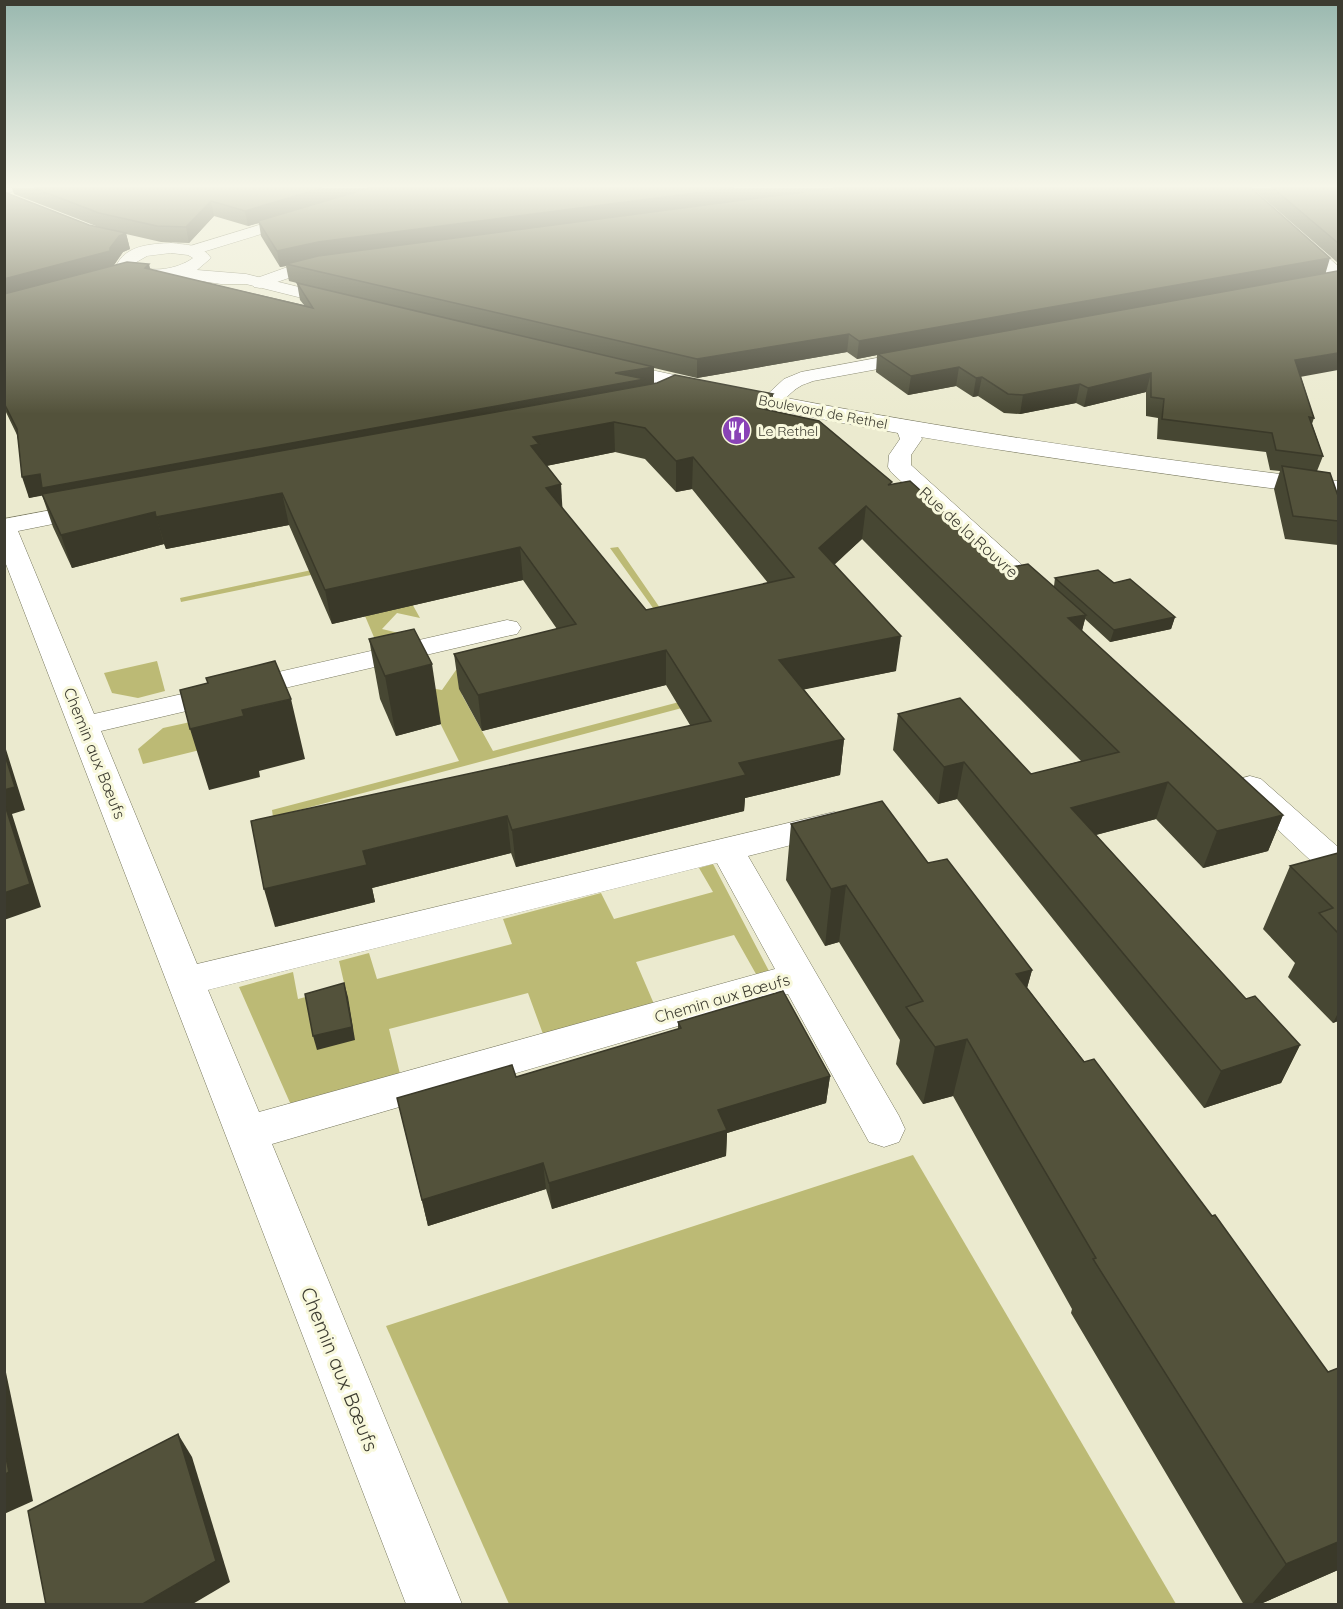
<svg xmlns="http://www.w3.org/2000/svg" width="1343" height="1609" viewBox="0 0 1343 1609" font-family="Quicksand,sans-serif">
<style>
.green{fill:#bcba75}
.lines{fill:none;stroke-linecap:round;stroke-linejoin:round}
.minor-casing{stroke:#76765d;stroke-width:1}
.major-casing{stroke:#76765d;stroke-width:1}
.minor{fill:#fff;fill-rule:evenodd}
.major{fill:#fff;fill-rule:evenodd}
.wall{fill:#474733;fill-rule:evenodd}
.shaded-wall{fill:#3a3929}
.building{fill:#53523b;stroke:#3a3929;stroke-width:1.5;fill-rule:evenodd}
.labels{text-anchor:middle;dominant-baseline:central;stroke-width:6;stroke-linejoin:round;paint-order:stroke}
.far-street-label{font-size:14px;fill:#3c3b30;stroke:#f8f8dc}
.far-poi-label{font-size:14px;fill:#3c3b30;stroke:#f8f8dc;text-anchor:start}
.street-label{font-size:16px;fill:#3c3b30;stroke:#f8f8dc}
.near-street-label{font-size:20px;fill:#3c3b30;stroke:#f8f8dc}
</style>
<rect width="100%" height="100%" fill="#ebeacf"/>
<g class="green">
<polygon points="458,539 410,600 420,618 397,613 382,629 407,635 376,642 365,616 383,612 359,565 181,602 180,598"/>
<polygon points="618,547 680,637 727,696 273,817 272,810 459,761 423,689 412,685 442,690 456,670 459,669 462,695 493,751 683,701 701,675 610,548"/>
<polygon points="157,661 165,691 138,698 112,693 104,673"/>
<polygon points="195,721 204,749 143,764 138,749 163,728"/>
<polygon points="713,864 769,971 756,974 734,935 636,962 654,1004 543,1034 528,993 389,1029 400,1074 291,1105 239,987 293,972 298,999 345,987 339,961 369,953 377,979 512,944 503,919 601,893 614,919 713,892 699,868"/>
<polygon points="913,1155 1176,1604 509,1604 386,1326"/>
</g>
<g class="lines">
<defs>
<g id="minor">
<polygon points="4,188 18,188 16,191 4,193"/>
<polygon points="1233,188 1249,188 1338,266 1338,279 1332,278"/>
<polygon points="302,212 307,214 310,217 307,220 193,255 185,250 187,247"/>
<polygon points="330,258 336,259 338,263 336,267 306,272 260,288 254,287 251,283 254,279 296,264"/>
<path d="M 920,350 L 927,352 L 930,356 L 927,360 L 813,381 C 809,383 803,384 799,387 C 785,395 781,411 763,406 L 759,402 L 784,379 L 801,372 Z"/>
<polygon points="907,421 915,423 922,439 911,455 911,465 1052,592 1056,598 1052,604 1043,606 1034,604 891,472 888,467 889,455 900,439 896,428 899,423"/>
<path d="M 94,502 L 103,504 L 106,509 L 103,514 L 18,531 L 94,714 L 507,620 L 517,622 L 521,628 L 517,634 L 507,636 L 101,731 L 197,964 L 834,812 L 846,815 L 851,823 L 846,831 L 748,856 L 899,1116 L 905,1129 L 899,1142 L 884,1147 L 869,1142 L 788,994 L 272,1144 L 462,1604 L 406,1604 L 4,559 L 4,519 ZM 717,863 L 775,969 L 259,1112 L 208,990 Z"/>
<polygon points="1250,776 1261,779 1338,847 1338,878 1326,875 1239,793 1234,786 1239,779"/>
</g>
<g id="major">
<path d="M 171,243 C 187,245 201,244 211,258 L 197,270 L 246,274 L 348,299 L 351,303 L 348,307 L 342,308 L 246,284 L 221,284 L 174,277 L 141,278 L 125,274 L 116,266 C 126,245 150,244 171,243 ZM 171,253 L 188,255 L 193,258 C 178,269 151,274 133,264 L 147,256 Z"/>
<path d="M 611,361 C 851,416 1093,452 1338,481 L 1338,495 C 1262,489 1185,476 1109,466 C 939,442 770,413 604,371 L 601,367 L 604,363 Z"/>
</g>
</defs>
<use href="#minor" class="minor-casing"/>
<use href="#major" class="major-casing"/>
<use href="#minor" class="minor"/>
<use href="#major" class="major"/>
</g>
<g class="wall">
<path d="M 12,188 L 1251,188 L 1326,273 L 1301,377 L 1314,418 L 1312,424 L 1323,456 L 1317,471 L 1338,496 L 1338,545 L 1285,539 L 1274,489 L 1280,471 L 1270,470 L 1266,452 L 1157,439 L 1158,418 L 1146,416 L 1146,392 L 1084,407 L 1076,403 L 1020,414 L 1004,413 L 978,396 L 973,397 L 956,386 L 908,395 L 876,372 L 877,355 L 857,359 L 847,352 L 697,378 L 654,368 L 654,383 L 773,394 L 772,411 L 891,485 L 1006,568 L 1054,586 L 1055,578 L 1114,583 L 1175,617 L 1171,629 L 1110,642 L 1085,619 L 1082,631 L 1283,815 L 1268,851 L 1203,868 L 1156,819 L 1096,835 L 1246,999 L 1300,1045 L 1281,1083 L 1204,1108 L 957,799 L 938,804 L 893,750 L 898,714 L 1031,774 L 1081,761 L 862,539 L 834,564 L 896,671 L 804,689 L 844,739 L 840,775 L 745,798 L 744,811 L 516,867 L 511,853 L 372,888 L 375,902 L 275,927 L 690,725 L 666,685 L 482,731 L 459,689 L 454,654 L 557,629 L 523,580 L 332,624 L 289,525 L 166,549 L 164,544 L 72,568 L 53,527 L 42,495 L 29,498 L 17,435 L 4,408 L 4,192 L 89,225 L 101,228 L 14,194 ZM 214,216 L 248,226 L 259,223 L 261,236 L 280,267 L 286,266 L 289,281 L 297,283 L 300,300 L 304,305 L 151,270 L 114,265 L 123,252 L 130,249 L 126,234 L 161,242 L 189,243 ZM 615,452 L 645,459 L 676,492 L 692,489 L 768,583 L 646,610 L 562,508 L 546,466 Z"/>
<polygon points="1252,188 1338,188 1338,263"/>
<polygon points="369,639 441,724 396,736 380,699"/>
<polygon points="791,824 928,863 1032,970 1027,988 1328,1372 1338,1368 1338,1570 1258,1605 1244,1605 1071,1313 1072,1309 953,1096 923,1104 896,1064 900,1040 839,942 825,946 786,880"/>
<polygon points="1338,853 1338,1021 1333,1023 1288,977 1295,963 1263,929 1290,866"/>
<polygon points="678,1022 830,1076 826,1103 727,1133 726,1156 552,1209 546,1189 428,1226 397,1098 516,1077 678,1029"/>
</g>
<g class="shaded-wall">
<polygon points="322,188 374,188 258,221 259,223 248,226 245,211"/>
<polygon points="734,188 846,188 286,264 286,266 280,267 277,251 318,242"/>
<polygon points="211,201 214,216 189,243 186,227"/>
<polygon points="126,233 130,249 123,252 114,265 115,268 4,298 4,279 110,248 119,236"/>
<polygon points="1330,258 1325,275 878,354 877,355 857,359 859,341"/>
<polygon points="149,264 153,280 145,268"/>
<polygon points="849,334 847,352 697,378 697,359"/>
<polygon points="1338,353 1338,370 1289,379 1295,360"/>
<polygon points="654,367 654,385 29,498 22,477"/>
<polygon points="959,367 956,386 908,395 911,376"/>
<polygon points="1151,373 1146,392 1084,407 1088,388"/>
<polygon points="982,377 978,396 973,397 976,378"/>
<polygon points="1080,384 1076,403 1020,414 1023,395"/>
<polygon points="773,394 772,424 758,408"/>
<polygon points="614,422 615,452 541,467 531,446 533,437"/>
<polygon points="693,457 692,489 676,492 676,461"/>
<polygon points="561,484 563,517 546,488"/>
<polygon points="282,493 289,525 166,549 156,517"/>
<polygon points="866,506 862,539 816,582 819,548"/>
<polygon points="155,512 164,544 72,568 61,535"/>
<polygon points="520,547 523,580 332,624 325,590"/>
<polygon points="1086,615 1077,649 1068,618"/>
<polygon points="1175,617 1171,629 1110,642 1114,630"/>
<polygon points="901,636 896,671 777,695 779,660"/>
<polygon points="666,650 666,685 482,731 478,695"/>
<polygon points="432,664 441,724 396,736 385,676"/>
<polygon points="291,699 305,759 259,771 260,777 209,790 190,729 242,710"/>
<polygon points="844,739 840,775 745,798 744,811 516,867 512,830 739,763"/>
<polygon points="4,743 25,810 12,814 41,907 4,920"/>
<polygon points="964,762 957,799 938,804 944,767"/>
<polygon points="1168,782 1156,819 1061,844 1071,808"/>
<polygon points="1283,815 1268,851 1203,868 1217,831"/>
<polygon points="507,816 511,853 372,888 375,902 275,927 264,889 363,851"/>
<polygon points="846,885 839,942 825,946 831,889"/>
<polygon points="1032,970 1016,1027 1016,974"/>
<polygon points="344,983 348,997 355,1040 317,1050 313,1036"/>
<polygon points="1338,1013 1338,1021 1333,1023"/>
<polygon points="967,1039 953,1096 923,1104 935,1047"/>
<polygon points="1300,1045 1281,1083 1204,1108 1221,1071"/>
<polygon points="830,1076 826,1103 727,1133 726,1156 552,1209 549,1183 718,1110"/>
<polygon points="543,1163 546,1189 428,1226 422,1200"/>
<polygon points="4,1363 33,1501 4,1514"/>
<polygon points="178,1434 192,1457 230,1582 191,1605 141,1605"/>
<polygon points="1338,1542 1338,1570 1258,1605 1251,1605 1286,1564"/>
</g>
<g class="building">
<polygon points="34,188 322,188 245,211 211,201 186,227 157,226 99,213"/>
<polygon points="369,188 734,188 318,242 277,251 258,221"/>
<polygon points="835,188 1251,188 1330,258 859,341 849,334 697,359 286,264 318,256"/>
<polygon points="1273,188 1338,188 1338,243"/>
<polygon points="4,192 89,225 126,233 119,236 110,248 110,251 4,279"/>
<polygon points="127,262 149,264 145,268 313,308 297,283 654,367 615,373 645,379 42,488 40,474 22,477 17,429 4,403 4,294"/>
<polygon points="1338,271 1338,353 1295,360 1314,418 1309,417 1323,456 1276,450 1272,433 1162,419 1164,399 1151,397 1151,373 1088,388 1080,384 1023,395 1008,394 982,377 976,378 959,367 911,376 878,354"/>
<path d="M 675,375 L 773,394 L 758,408 L 819,421 L 892,482 L 888,485 L 910,481 L 1006,568 L 1028,564 L 1086,615 L 1068,618 L 1283,815 L 1217,831 L 1168,782 L 1071,808 L 1246,999 L 1255,996 L 1300,1045 L 1221,1071 L 964,762 L 944,767 L 898,714 L 960,698 L 1031,774 L 1119,752 L 866,506 L 819,548 L 901,636 L 779,660 L 844,739 L 739,763 L 746,775 L 512,830 L 507,816 L 363,851 L 367,865 L 264,889 L 251,821 L 711,721 L 666,650 L 478,695 L 454,654 L 576,624 L 520,547 L 325,590 L 282,493 L 156,517 L 155,512 L 61,535 L 42,494 L 657,383 ZM 614,422 L 645,428 L 676,461 L 693,457 L 794,577 L 646,610 L 546,488 L 561,484 L 531,446 L 539,444 L 533,437 Z"/>
<polygon points="1282,466 1330,473 1338,496 1338,521 1293,516"/>
<polygon points="1098,570 1114,583 1130,579 1175,617 1114,630 1055,578"/>
<polygon points="414,629 432,664 385,676 369,639"/>
<polygon points="275,661 291,699 242,710 244,716 190,729 180,690 208,683 206,678"/>
<polygon points="4,752 15,787 4,790"/>
<polygon points="882,801 928,863 947,859 1032,970 1016,974 1084,1062 1094,1059 1212,1216 1215,1215 1328,1372 1338,1368 1338,1542 1286,1564 1093,1259 1096,1258 967,1039 935,1047 906,1007 923,1001 846,885 831,889 791,824"/>
<polygon points="4,802 30,884 4,893"/>
<polygon points="1338,853 1338,933 1319,913 1333,908 1290,866"/>
<polygon points="344,983 352,1027 313,1036 305,994"/>
<polygon points="783,991 830,1076 718,1110 727,1130 549,1183 543,1163 422,1200 397,1098 512,1065 516,1077 681,1028 678,1022"/>
<polygon points="178,1434 216,1561 141,1605 46,1605 28,1511"/>
<polygon points="4,1448 9,1472 4,1475"/>
</g>
<linearGradient id="sky" x2="0" y2="1"><stop stop-color="#99b8af"/><stop offset="0.45" stop-color="#f6f6e9"/><stop offset="1" stop-color="#f6f6e9" stop-opacity="0"/></linearGradient>
<rect width="1343" height="414" fill="url(#sky)"/>
<defs>
<symbol id="restaurant-disc" viewBox="-11 -11 22 22"><circle r="9.5" fill="#8943b6" stroke="#f8f8dc"/><path d="M-5-6h1v4h1v-4h1v4h1v-4h1v5L-1.5 .5V6h-2V.5L-5-1ZM5-6V6H3V1.5H1.5Q1.5-4 5-6Z" fill="#fff"/></symbol>
</defs>
<g fill-rule="evenodd">
<use href="#restaurant-disc" x="720" y="414" width="33" height="33"/>
</g>
<g class="labels">
<g class="far-street-label">
<text transform="translate(823 412) rotate(11)">Boulevard de Rethel</text>
</g>
<g class="far-poi-label">
<text x="758" y="431">Le Rethel</text>
</g>
<g class="street-label">
<text transform="translate(969 532) rotate(42)">Rue de la Rouvre</text>
<text transform="translate(95 753) rotate(68)">Chemin aux Bœufs</text>
<text transform="translate(722 998) rotate(-16)">Chemin aux Bœufs</text>
</g>
<g class="near-street-label">
<text transform="translate(340 1369) rotate(68)">Chemin aux Bœufs</text>
</g>
</g>
<rect width="1343" height="1609" fill="none" stroke="#3c3b30" stroke-width="12"/>
</svg>
